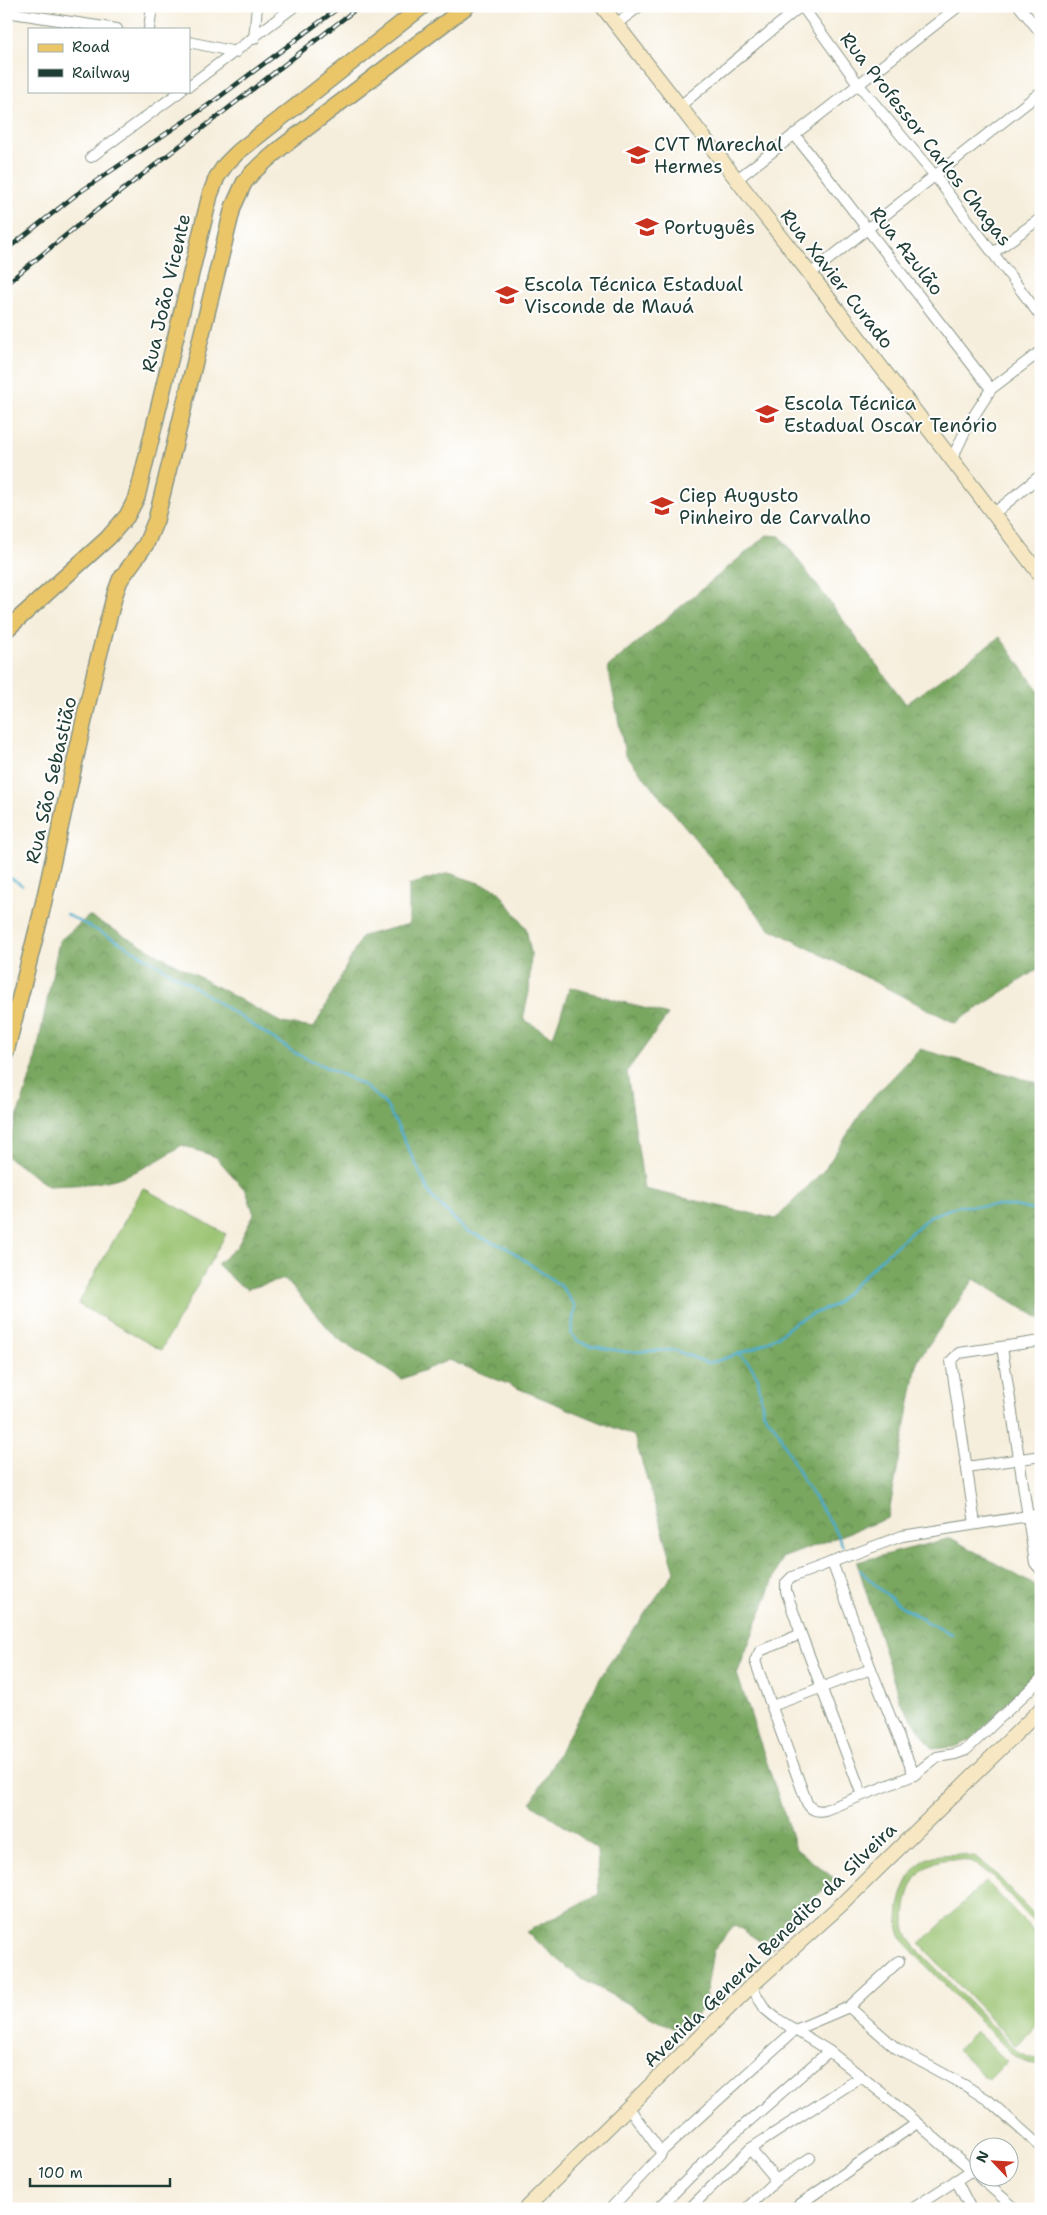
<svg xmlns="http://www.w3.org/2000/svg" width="1047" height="2215" viewBox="0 0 1047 2215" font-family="'Shantell Sans',sans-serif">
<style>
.forest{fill:url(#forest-crowns);stroke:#4c724a}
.garden{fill:#97c16d;stroke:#5b7f50}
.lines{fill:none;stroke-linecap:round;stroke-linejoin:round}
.stream{stroke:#4cabcb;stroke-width:2.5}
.street-casing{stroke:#8a9688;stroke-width:12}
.secondary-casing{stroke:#8a9688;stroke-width:16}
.primary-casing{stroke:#8a9688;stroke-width:18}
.street{stroke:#fff;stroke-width:10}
.secondary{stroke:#f7e8c3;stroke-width:14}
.primary{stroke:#ebc669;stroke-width:15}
.rail-casing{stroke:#1f3d34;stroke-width:4.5}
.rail{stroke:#fff;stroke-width:2.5;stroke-dasharray:8;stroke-linecap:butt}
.labels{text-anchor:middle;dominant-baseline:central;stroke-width:4;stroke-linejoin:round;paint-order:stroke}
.street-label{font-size:19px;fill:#1f3d34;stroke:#fff}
.poi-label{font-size:19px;fill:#1f3d34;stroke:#fff;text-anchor:start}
</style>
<defs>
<pattern id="forest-crowns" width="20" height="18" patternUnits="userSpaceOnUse" patternTransform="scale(1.25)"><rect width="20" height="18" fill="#79a760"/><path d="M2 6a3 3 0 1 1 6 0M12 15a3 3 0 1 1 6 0" fill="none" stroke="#638950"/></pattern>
</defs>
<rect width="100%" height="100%" fill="#fff"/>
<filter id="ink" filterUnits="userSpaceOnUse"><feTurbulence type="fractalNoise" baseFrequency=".02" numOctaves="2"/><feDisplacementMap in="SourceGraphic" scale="10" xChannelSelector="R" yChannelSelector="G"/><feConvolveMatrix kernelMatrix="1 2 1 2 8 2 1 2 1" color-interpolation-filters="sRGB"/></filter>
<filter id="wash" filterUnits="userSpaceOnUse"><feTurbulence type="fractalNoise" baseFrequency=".0096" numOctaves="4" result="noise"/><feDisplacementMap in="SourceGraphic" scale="20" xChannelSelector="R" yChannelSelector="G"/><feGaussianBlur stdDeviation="1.12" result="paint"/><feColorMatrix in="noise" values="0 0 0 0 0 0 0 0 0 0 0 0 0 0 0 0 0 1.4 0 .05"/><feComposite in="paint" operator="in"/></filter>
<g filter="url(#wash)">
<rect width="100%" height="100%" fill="#f6eedc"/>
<g class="forest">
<polygon points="767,535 780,536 906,704 1000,637 1041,694 1041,967 955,1023 769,928 625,754 608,667"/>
<path d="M 449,873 L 497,889 L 526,928 L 531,953 L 529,992 L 523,1019 L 553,1037 L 570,987 L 668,1015 L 627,1071 L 644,1189 L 776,1219 L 825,1169 L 867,1104 L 920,1049 L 1041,1084 L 1041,1319 L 974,1279 L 918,1360 L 888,1518 L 782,1558 L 737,1674 L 796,1849 L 835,1879 L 794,1916 L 772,1949 L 735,1925 L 713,1951 L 704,2007 L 678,2031 L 580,1978 L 526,1932 L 599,1894 L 597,1849 L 531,1803 L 606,1668 L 675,1571 L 634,1436 L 449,1360 L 402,1379 L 337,1338 L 285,1279 L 247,1289 L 237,1283 L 217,1264 L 237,1247 L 254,1214 L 246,1191 L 216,1157 L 182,1145 C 164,1157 145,1169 124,1176 C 100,1185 73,1185 48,1186 L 6,1156 L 6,1150 L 34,1066 L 59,941 L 89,916 L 282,1023 L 314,1028 L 362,936 L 409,924 L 409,885 Z"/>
<polygon points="951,1538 1041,1589 1041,1669 971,1740 955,1747 933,1749 900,1702 857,1562"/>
</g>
<g class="garden">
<polygon points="143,1188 226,1234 161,1350 78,1304"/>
<path d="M 959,1854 L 977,1858 L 991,1869 L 1041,1922 L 1041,1931 C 1026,1915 991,1870 973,1863 C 936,1850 910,1871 906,1908 C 905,1916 904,1926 907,1934 C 909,1940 915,1945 918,1950 L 1018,2052 L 1030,2058 L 1041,2059 L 1041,2065 L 1028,2063 L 1014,2056 L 914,1953 C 911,1949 905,1943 902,1938 C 891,1916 905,1869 928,1858 C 937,1854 949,1855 959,1854 Z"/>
<polygon points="986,1881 1041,1939 1041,2022 1016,2046 920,1944"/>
<polygon points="975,2031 1007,2061 989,2080 957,2050"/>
</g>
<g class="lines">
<g class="stream">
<polyline points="6,875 22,885"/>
<polyline points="66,914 119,942 187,982 295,1053 360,1083 374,1094 386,1105 396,1123 431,1196 466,1231 507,1248 561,1286 575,1306 571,1334 578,1341 591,1346 627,1352 674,1350 707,1363 717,1361 755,1348 778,1336 797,1321 834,1305 882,1258 930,1216 958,1206 1014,1206 1041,1212"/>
<polyline points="739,1354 750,1364 758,1378 763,1411 778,1431 802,1479 832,1525 843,1546"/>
<path d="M 860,1570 C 889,1600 914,1617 952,1634"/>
</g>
</g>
</g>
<g filter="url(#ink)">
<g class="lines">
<defs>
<g id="street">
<polyline points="802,6 859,85 935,176 1041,317"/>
<polyline points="1019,6 1041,33"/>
<polyline points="6,12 117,29"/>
<polyline points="616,24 640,6"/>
<polyline points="149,29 152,6"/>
<polyline points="254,39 257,6"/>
<polyline points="189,42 236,52"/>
<polyline points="189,86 295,6"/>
<polyline points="680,106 801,6"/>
<polyline points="794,134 991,389"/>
<polyline points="91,157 181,91"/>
<polyline points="736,180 959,6"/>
<polyline points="993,253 1041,218"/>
<polyline points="810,274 1041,92"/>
<polyline points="952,459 968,425 991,389 1041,351"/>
<polyline points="993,514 1041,475"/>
<polyline points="1002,1347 1035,1563 1041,1570"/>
<polyline points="967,1467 1041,1456"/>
<polyline points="975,1524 951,1361 959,1353 1041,1341"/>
<polyline points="832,1562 871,1669 914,1775"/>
<path d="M 801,1634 L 760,1651 L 755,1661 L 807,1803 C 811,1810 817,1812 825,1810 L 914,1775 L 937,1757 L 955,1754 L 966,1750 L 1041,1679"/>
<polyline points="772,1706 871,1669"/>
<polyline points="862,1795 801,1634 786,1591 786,1583 792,1577 902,1536 1041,1514"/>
<polyline points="751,1986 765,2009 776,2018 829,2051 883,2094 980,2177"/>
<polyline points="849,2007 896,2048 966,2086 988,2100 1041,2147"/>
<polyline points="750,2149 776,2180"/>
<polyline points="661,2152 795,2030 849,2007 899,1961"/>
<polyline points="980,2178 1016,2209"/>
<polyline points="956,2180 971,2209"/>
<polyline points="747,2208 776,2180 810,2158"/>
<polyline points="610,2209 660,2156 661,2152 629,2108"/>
<polyline points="658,2209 726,2141 829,2051"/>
<polyline points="689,2209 750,2149 861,2077"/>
<polyline points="793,2209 917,2123"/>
<polyline points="912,2209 972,2170"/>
</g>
<g id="secondary">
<polyline points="602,6 810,274 1041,576"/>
<polyline points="525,2209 751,1986 842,1904 1041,1709"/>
</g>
<g id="primary">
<polyline points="6,630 108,538 127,516 137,497 210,195 217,177 226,164 238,152 423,6"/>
<polyline points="6,1052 41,914 95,671 115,594 120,580 146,544 156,520 233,207 244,183 253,172 282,147 467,6"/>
</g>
</defs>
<use href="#street" class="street-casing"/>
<use href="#secondary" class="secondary-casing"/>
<use href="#primary" class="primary-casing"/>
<use href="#street" class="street"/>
<use href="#secondary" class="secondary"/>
<use href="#primary" class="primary"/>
<defs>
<g id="rail">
<polyline points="6,250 77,194 214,101 341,6"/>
<polyline points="6,284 93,213 360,6"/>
</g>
</defs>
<use href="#rail" class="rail-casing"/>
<use href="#rail" class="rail"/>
</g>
</g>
<defs>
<symbol id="school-bare" viewBox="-9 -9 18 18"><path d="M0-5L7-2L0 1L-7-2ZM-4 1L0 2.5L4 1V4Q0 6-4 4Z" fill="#c8321e" stroke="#fff" stroke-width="2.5" paint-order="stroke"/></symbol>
<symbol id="university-bare" viewBox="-9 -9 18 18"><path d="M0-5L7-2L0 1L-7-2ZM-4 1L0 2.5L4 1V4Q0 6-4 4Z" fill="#c8321e" stroke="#fff" stroke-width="2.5" paint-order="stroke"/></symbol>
</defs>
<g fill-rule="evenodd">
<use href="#school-bare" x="622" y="139" width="32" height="32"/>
<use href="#school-bare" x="631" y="211" width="32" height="32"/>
<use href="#university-bare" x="491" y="279" width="32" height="32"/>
<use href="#university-bare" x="751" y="398" width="32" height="32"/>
<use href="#school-bare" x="646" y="490" width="32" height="32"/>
</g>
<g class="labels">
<g class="street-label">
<text transform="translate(926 139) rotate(52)">Rua Professor Carlos Chagas</text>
<text transform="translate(907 251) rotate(52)">Rua Azulão</text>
<text transform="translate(837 279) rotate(52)">Rua Xavier Curado</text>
<text transform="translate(166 293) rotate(-77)">Rua João Vicente</text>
<text transform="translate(51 780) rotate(-77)">Rua São Sebastião</text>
<text transform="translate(770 1945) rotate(-44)">Avenida General Benedito da Silveira</text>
</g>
<g class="poi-label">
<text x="654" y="144">CVT Marechal<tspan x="654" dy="22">Hermes</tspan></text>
<text x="664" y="227">Português</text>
<text x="524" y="284">Escola Técnica Estadual<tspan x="524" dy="22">Visconde de Mauá</tspan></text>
<text x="784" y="403">Escola Técnica<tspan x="784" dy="22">Estadual Oscar Tenório</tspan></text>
<text x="679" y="495">Ciep Augusto<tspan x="679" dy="22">Pinheiro de Carvalho</tspan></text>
</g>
</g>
<rect width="1047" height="2215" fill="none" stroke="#fff" stroke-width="25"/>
<rect x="28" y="28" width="162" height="65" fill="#ffffff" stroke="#a5b1ae"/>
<rect x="38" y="44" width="25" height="8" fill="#ebc669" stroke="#a5b1ae"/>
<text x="72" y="52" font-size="15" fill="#1f3d34">Road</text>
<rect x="38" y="69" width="25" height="8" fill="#1f3d34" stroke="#a5b1ae"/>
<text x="72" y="78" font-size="15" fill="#1f3d34">Railway</text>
<g transform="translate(994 2162) rotate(295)"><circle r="24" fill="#ffffff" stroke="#a5b1ae"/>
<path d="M0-4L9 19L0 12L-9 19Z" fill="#c8321e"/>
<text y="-8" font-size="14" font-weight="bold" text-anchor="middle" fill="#1f3d34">N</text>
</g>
<path d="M30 2178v8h140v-8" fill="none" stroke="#1f3d34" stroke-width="2.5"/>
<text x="38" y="2178" font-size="15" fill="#1f3d34" stroke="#ffffff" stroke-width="4" paint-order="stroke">100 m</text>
</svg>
